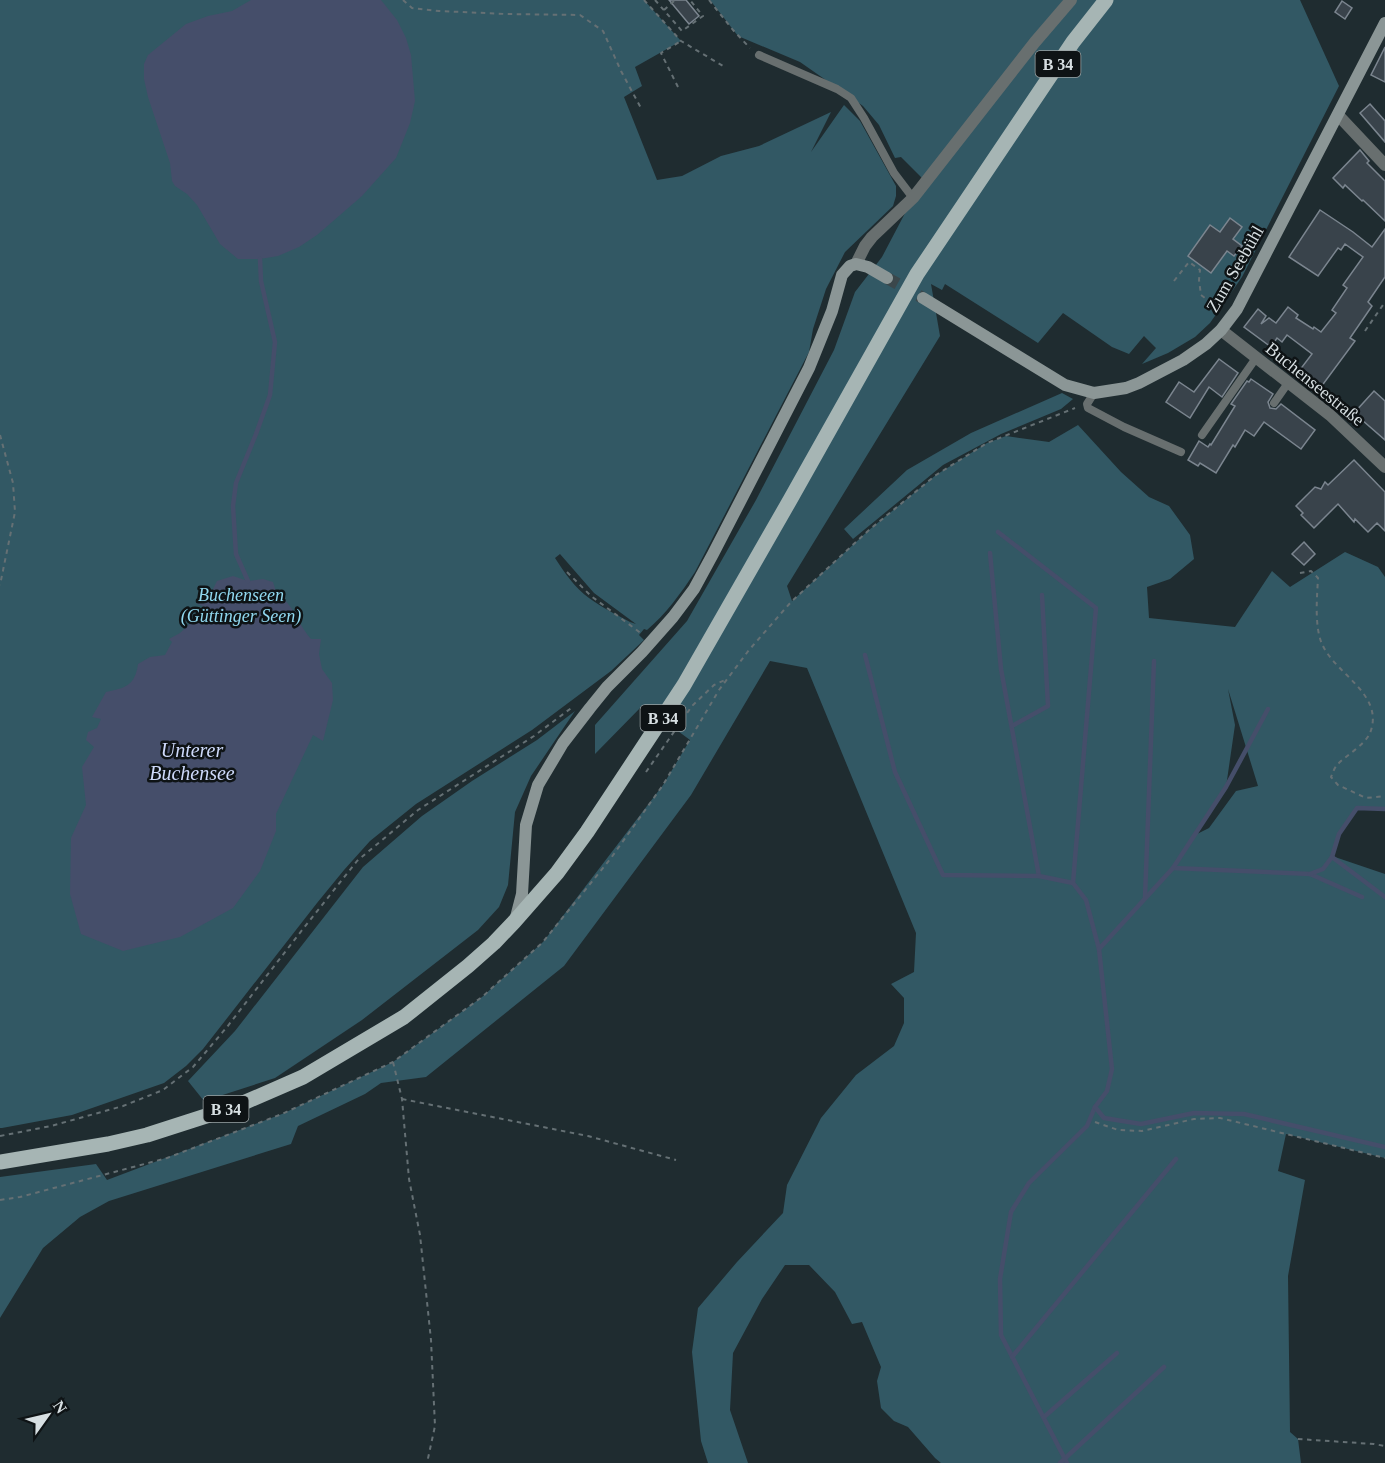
<svg xmlns="http://www.w3.org/2000/svg" width="1385" height="1463" viewBox="0 0 1385 1463" font-family="'Times New Roman',serif">
<style>
.green{fill:#325864;fill-rule:evenodd}
.water{fill:#454e6a}
.lines{fill:none;stroke-linecap:round;stroke-linejoin:round}
.stream{stroke:#454e6a;stroke-width:4.5}
.building{fill:#39434b;stroke:#7b858f;stroke-width:1.5}
.secondary-tunnel{stroke:#3b474b;stroke-width:12;stroke-dasharray:12 6;stroke-linecap:butt}
.path{stroke:#657074;stroke-width:2;stroke-dasharray:4.5 4.5;stroke-linecap:butt}
.service{stroke:#686f6f;stroke-width:8}
.minor{stroke:#686f6f;stroke-width:12}
.secondary{stroke:#8b9696;stroke-width:12}
.primary{stroke:#a6b5b4;stroke-width:15}
.labels{text-anchor:middle;dominant-baseline:central;stroke-width:5;stroke-linejoin:round;paint-order:stroke}
.shield{fill:#0e1315;stroke:#9ba2a4;stroke-width:1.5}
.shield-label{font-size:16px;font-weight:bold;fill:#d7dfe2}
.street-label{font-size:18px;fill:#d7dfe2;stroke:#0e1315}
.park-label{font-size:18px;font-style:italic;fill:#90d8ef;stroke:#0e1315}
.water-label{font-size:20px;font-style:italic;fill:#cedafb;stroke:#0e1315}
</style>
<rect width="100%" height="100%" fill="#1f2c30"/>
<g class="green">
<path d="M 0,0 L 644,0 L 681,41 L 635,67 L 642,86 L 624,97 L 657,180 L 682,176 L 721,156 L 759,146 L 831,112 L 811,152 L 844,105 L 860,121 L 896,186 L 896,196 L 893,206 L 845,252 L 826,289 L 813,329 L 809,352 L 695,572 C 681,593 666,614 647,630 L 644,629 L 639,635 L 644,640 L 611,671 L 532,730 L 416,804 L 370,841 L 344,870 L 317,903 L 203,1049 L 186,1066 L 164,1083 L 72,1115 L 2,1128 L 0,1128 ZM 560,554 L 594,593 L 636,624 L 630,622 C 617,615 601,607 589,598 C 575,588 564,572 555,558 Z"/>
<path d="M 710,0 L 1300,0 L 1339,86 L 1242,277 L 1210,323 L 1195,337 L 1168,353 L 1142,364 L 1156,348 L 1144,336 L 1129,354 L 1112,347 L 1063,313 L 1038,343 L 945,284 L 942,290 L 931,284 L 940,336 L 787,586 L 792,601 L 869,530 L 936,475 L 987,443 L 1006,436 L 1049,442 L 1078,425 L 1121,472 L 1149,497 L 1169,506 L 1190,535 L 1194,559 L 1170,579 L 1147,587 L 1149,618 L 1235,627 L 1272,571 L 1290,587 L 1345,552 L 1378,567 L 1385,577 L 1385,809 L 1356,808 L 1339,834 L 1332,856 L 1385,874 L 1385,1158 L 1286,1134 L 1278,1171 L 1305,1180 L 1288,1276 L 1290,1432 L 1298,1439 L 1301,1463 L 941,1463 L 935,1458 L 908,1427 L 894,1421 L 881,1408 L 877,1381 L 881,1367 L 862,1322 L 852,1324 L 835,1292 L 809,1265 L 785,1265 L 762,1299 L 733,1353 L 730,1410 L 748,1463 L 708,1463 L 701,1441 L 692,1352 L 698,1308 L 737,1262 L 783,1213 L 787,1185 L 821,1118 L 856,1075 L 894,1046 L 904,1023 L 904,998 L 891,984 L 914,972 L 916,933 L 807,668 L 770,661 L 691,795 L 564,966 L 426,1077 L 381,1083 L 365,1094 L 298,1126 L 291,1144 L 109,1201 L 80,1217 L 43,1248 L 0,1318 L 0,1177 L 96,1164 L 107,1180 L 282,1114 L 393,1062 L 482,997 L 543,942 L 663,785 L 690,740 L 643,705 L 595,754 L 595,725 L 687,621 L 756,500 L 834,350 L 855,292 L 882,257 L 913,198 L 926,182 L 901,157 L 895,158 L 879,125 L 863,106 L 800,62 L 738,36 ZM 1228,689 L 1258,786 L 1236,791 L 1209,828 L 1195,835 L 1226,787 L 1235,725 Z"/>
<polygon points="1062,393 1073,399 1061,409 1001,434 943,465 853,539 844,529 907,470 971,433"/>
<polygon points="575,711 531,776 515,812 508,885 499,907 478,930 362,1020 275,1078 204,1101 188,1081 235,1031 363,867 422,816 472,781 537,740"/>
</g>
<g class="water">
<polygon points="251,0 381,0 397,20 406,38 411,55 415,101 410,123 396,158 362,196 317,235 299,247 278,256 260,259 238,259 220,244 197,205 187,194 175,186 172,181 170,163 148,97 144,79 144,64 148,55 186,24 208,16 232,11"/>
<path d="M 233,576 L 248,581 L 263,579 L 273,582 L 279,601 L 285,600 C 296,612 300,627 311,639 L 321,639 L 319,654 L 322,669 L 332,683 L 333,700 L 323,741 L 313,735 L 276,814 L 276,831 L 260,871 L 233,908 L 180,937 L 123,951 L 81,934 L 70,894 L 71,838 L 86,805 L 82,767 L 94,747 L 86,740 L 88,732 L 97,728 L 101,719 L 92,717 L 106,692 C 125,688 135,686 138,664 L 150,657 L 165,655 L 172,642 L 169,639 L 180,633 L 206,608 L 196,603 L 211,593 L 217,581 Z"/>
</g>
<g class="lines">
<g class="stream">
<polyline points="998,532 1096,608 1073,883"/>
<polyline points="990,553 1001,669 1039,876"/>
<polyline points="248,581 236,554 233,506 236,483 256,434 270,395 275,342 261,281 260,259"/>
<polyline points="865,655 895,772 943,875 1039,876 1073,883 1086,900 1099,949 1112,1069 1107,1091 1095,1107 1087,1126 1029,1183 1011,1212 1000,1279 1001,1335 1067,1463"/>
<polyline points="1012,726 1048,706 1042,595"/>
<polyline points="1332,857 1339,834 1357,808 1385,809"/>
<polyline points="1173,868 1310,874 1362,897"/>
<polyline points="1310,874 1323,869 1332,857 1385,897"/>
<polyline points="1145,898 1154,661"/>
<polyline points="1099,949 1173,868 1226,787 1268,709"/>
<polyline points="1095,1107 1104,1118 1141,1124 1194,1113 1244,1114 1385,1147"/>
<polyline points="1012,1357 1176,1159"/>
<polyline points="1044,1417 1117,1353"/>
<polyline points="1060,1463 1164,1367"/>
</g>
</g>
<g class="building">
<polygon points="669,0 686,0 699,16 689,24"/>
<polygon points="1342,1 1352,8 1345,19 1335,12"/>
<polygon points="1385,47 1385,82 1371,75"/>
<polygon points="1370,104 1385,121 1385,142 1360,113"/>
<polygon points="1360,150 1369,161 1367,163 1385,181 1385,221 1363,200 1362,201 1345,185 1343,188 1333,178"/>
<polygon points="1320,210 1353,232 1372,247 1385,229 1385,277 1368,302 1372,306 1350,338 1355,341 1321,387 1299,371 1312,354 1287,335 1282,342 1277,338 1271,347 1244,327 1258,309 1266,316 1261,324 1269,318 1276,323 1288,307 1298,315 1296,318 1313,329 1314,327 1321,332 1336,313 1332,310 1347,288 1343,285 1363,257 1345,244 1341,250 1338,248 1318,276 1289,257"/>
<polygon points="1230,218 1242,227 1233,239 1242,246 1234,256 1227,251 1211,273 1188,256 1210,225 1220,232"/>
<polygon points="1219,359 1238,373 1222,397 1209,387 1190,418 1166,402 1179,382 1194,392"/>
<polygon points="1251,379 1273,394 1268,402 1270,408 1276,409 1281,404 1315,430 1301,449 1264,422 1254,436 1245,430 1235,447 1233,445 1216,473 1200,463 1198,466 1188,460 1199,441 1208,447 1210,444 1211,445 1235,406 1231,404 1247,381 1249,382"/>
<polygon points="1374,391 1385,401 1385,440 1354,413"/>
<polygon points="1354,460 1385,492 1385,531 1377,523 1368,532 1355,519 1354,522 1338,504 1314,528 1301,515 1303,513 1296,506 1315,487 1321,489 1325,482 1328,485"/>
<polygon points="1304,542 1315,554 1304,565 1292,554"/>
</g>
<g class="lines">
<polyline class="secondary-tunnel" points="887,278 923,298"/>
<g class="path">
<polyline points="403,0 412,8 439,11 506,14 580,15 603,31 621,71 642,110"/>
<polyline points="644,0 681,41 723,66"/>
<polyline points="655,0 682,31 703,16 690,0"/>
<polyline points="709,0 733,30 750,48"/>
<polyline points="664,10 675,0"/>
<polyline points="678,87 661,53 681,41"/>
<polyline points="1174,281 1189,262 1200,270 1199,280 1201,295 1221,310"/>
<polyline points="1365,331 1385,302"/>
<polyline points="0,435 13,483 15,512 0,585"/>
<polyline points="567,572 591,596 642,634"/>
<path d="M 1300,573 L 1311,571 L 1318,578 C 1317,597 1314,629 1323,646 C 1337,675 1385,695 1370,733 C 1365,745 1345,756 1337,765 C 1334,768 1333,773 1331,777 L 1338,785 L 1366,798 L 1385,796"/>
<polyline points="646,772 692,706 714,685 727,679"/>
<polyline points="393,1062 402,1099 409,1179 420,1235 431,1340 435,1426 427,1463"/>
<polyline points="402,1099 588,1136 676,1160"/>
<polyline points="1095,1122 1118,1130 1142,1131 1194,1119 1220,1118 1385,1158"/>
<polyline points="0,1136 51,1126 123,1106 163,1090 193,1067 227,1027 299,934 357,861 418,810 534,736 574,706"/>
<polyline points="0,1200 20,1197 167,1158 282,1114 393,1062 482,997 543,942 611,858 663,785 719,690 749,650 791,602 869,530 936,475 987,443 1075,408"/>
<polyline points="1298,1439 1374,1444 1385,1446"/>
</g>
<g class="service">
<polyline points="759,55 837,89 851,98 864,118 894,173 913,198"/>
<polyline points="1094,393 1087,404 1088,408 1124,427 1181,452"/>
<polyline points="1274,403 1288,383"/>
<polyline points="1202,435 1256,358"/>
</g>
<g class="minor">
<polyline points="1338,115 1385,165"/>
<polyline points="856,264 865,246 872,237 913,198 1035,42 1071,0"/>
<polyline points="1221,330 1330,415 1385,467"/>
</g>
<g class="secondary">
<polyline points="923,298 1065,385 1094,393 1126,388 1139,383 1183,360 1206,344 1221,330 1237,309 1385,23"/>
<polyline points="515,921 522,894 526,825 538,785 563,743 590,708 607,687 642,652 673,617 694,589 713,554 809,368 832,311 842,275 850,266 856,264 868,267 887,278"/>
</g>
<polyline class="primary" points="0,1162 108,1144 147,1135 234,1107 303,1077 404,1017 468,966 494,943 514,922 557,873 587,832 684,685 790,500 917,274 1073,42 1106,0"/>
</g>
<g class="labels">
<g class="shield">
<rect x="1035.5" y="51" width="45" height="26" rx="4.5"/>
<rect x="640.5" y="705" width="45" height="26" rx="4.5"/>
<rect x="203.5" y="1096" width="45" height="26" rx="4.5"/>
</g>
<g class="shield-label">
<text x="1058" y="64">B 34</text>
<text x="663" y="718">B 34</text>
<text x="226" y="1109">B 34</text>
</g>
<g class="street-label">
<text transform="translate(1235 269) rotate(-60)">Zum Seebühl</text>
<text transform="translate(1315 384) rotate(39)">Buchenseestraße</text>
</g>
<g class="park-label">
<text x="241" y="595">Buchenseen<tspan x="241" dy="21">(Güttinger Seen)</tspan></text>
</g>
<g class="water-label">
<text x="192" y="750">Unterer<tspan x="192" dy="23">Buchensee</tspan></text>
</g>
</g>
<g transform="translate(48 1415) rotate(56)" stroke="#0e1315" stroke-width="4.5" paint-order="stroke">
<path d="M0-4.5L10 22L0 15L-10 22Z" fill="#d7dfe2"/>
<text y="-9" font-size="16" font-weight="bold" text-anchor="middle" fill="#d7dfe2">N</text>
</g>
</svg>
